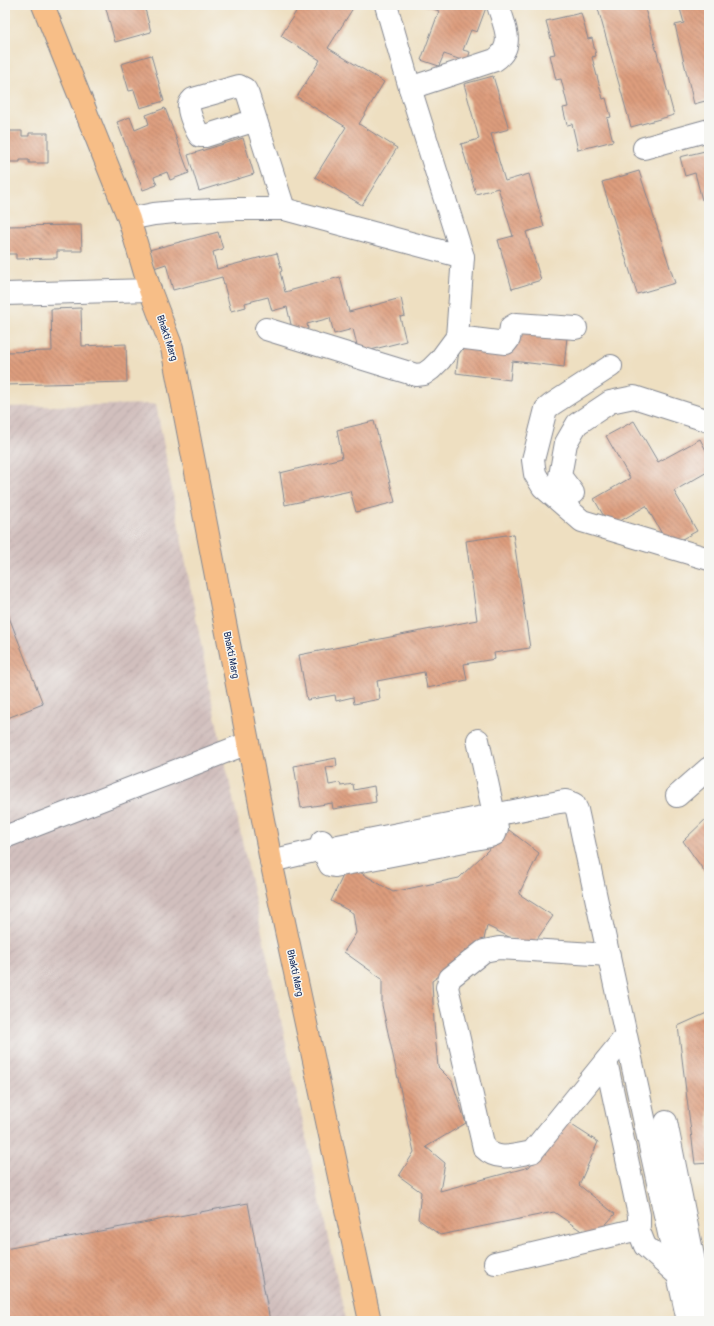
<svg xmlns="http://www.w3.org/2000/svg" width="714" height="1326" viewBox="0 0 714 1326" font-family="Pangolin,sans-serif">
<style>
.industrial{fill:url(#industrial-furrows)}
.building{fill:url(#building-back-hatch)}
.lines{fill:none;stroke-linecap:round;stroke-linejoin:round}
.minor-casing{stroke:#848790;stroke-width:24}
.major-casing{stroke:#848790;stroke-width:24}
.minor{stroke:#fff;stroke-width:22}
.major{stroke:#f7be87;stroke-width:22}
.labels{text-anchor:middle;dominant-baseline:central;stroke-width:3;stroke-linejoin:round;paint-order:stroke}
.street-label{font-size:10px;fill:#1b2f5e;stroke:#f6f6f2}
</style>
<defs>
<pattern id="industrial-furrows" width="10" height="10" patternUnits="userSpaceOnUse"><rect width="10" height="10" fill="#d1bfbd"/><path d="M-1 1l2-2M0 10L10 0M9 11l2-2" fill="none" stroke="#b3a4a5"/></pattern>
<pattern id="building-back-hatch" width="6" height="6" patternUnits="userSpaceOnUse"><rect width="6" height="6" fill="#dd9d7d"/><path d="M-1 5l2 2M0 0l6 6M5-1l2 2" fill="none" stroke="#b2806a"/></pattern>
</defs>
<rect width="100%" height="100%" fill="#f6f6f2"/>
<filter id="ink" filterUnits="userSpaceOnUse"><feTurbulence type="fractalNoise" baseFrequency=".025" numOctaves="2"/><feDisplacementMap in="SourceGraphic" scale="8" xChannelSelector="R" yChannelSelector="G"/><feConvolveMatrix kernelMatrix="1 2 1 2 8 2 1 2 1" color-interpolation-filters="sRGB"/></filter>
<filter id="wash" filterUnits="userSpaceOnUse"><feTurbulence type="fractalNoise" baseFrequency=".012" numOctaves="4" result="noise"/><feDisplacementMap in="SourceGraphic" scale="16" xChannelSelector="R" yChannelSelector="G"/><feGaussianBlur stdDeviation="0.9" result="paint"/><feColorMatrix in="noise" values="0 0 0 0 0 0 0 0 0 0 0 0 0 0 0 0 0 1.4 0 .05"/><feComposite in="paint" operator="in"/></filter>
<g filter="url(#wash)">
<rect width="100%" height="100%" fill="#eedfc1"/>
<polygon class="industrial" points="156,404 210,692 346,1321 5,1321 5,407"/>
<g id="blocks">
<g class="building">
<polygon points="105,5 144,5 151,32 115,42"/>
<polygon points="300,5 355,5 328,48 384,82 359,124 397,148 362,205 315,177 346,127 297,97 320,60 281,36"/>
<polygon points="423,5 487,5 477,32 471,30 463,50 470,52 467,62 444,54 439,66 421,60 439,11"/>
<polygon points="597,5 644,5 674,115 631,127"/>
<polygon points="679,5 709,5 709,100 694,104 675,25 684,23"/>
<polygon points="581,13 588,39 592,38 596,56 592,57 603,99 606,98 611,117 607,118 613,141 578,150 572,124 567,125 563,108 568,107 561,79 556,80 550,55 555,54 546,21"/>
<polygon points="151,55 164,101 140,108 134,90 129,91 121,64"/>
<polygon points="493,76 509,129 491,134 505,181 529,174 544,227 526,232 541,280 512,289 498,240 513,236 498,188 476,194 461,144 479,139 464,84"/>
<polygon points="165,108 189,173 170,180 167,172 154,177 157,185 143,190 117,122 130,117 135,130 149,124 146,115"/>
<polygon points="5,131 22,131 22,136 29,136 29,133 48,133 48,163 29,163 29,160 20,160 20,162 5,162"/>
<polygon points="243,138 254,174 199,191 188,155"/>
<polygon points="709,150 709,203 707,198 702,200 695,173 685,176 680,157"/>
<polygon points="639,171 675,283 637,294 602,182"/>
<polygon points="81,225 82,251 57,251 57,258 16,259 16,254 5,254 5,226"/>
<polygon points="218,232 223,249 213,252 217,269 277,253 282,271 280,272 285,292 340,277 349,312 401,298 405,316 400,317 406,341 359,353 353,329 334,334 330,318 307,324 308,329 293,333 287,307 272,311 268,297 245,303 246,307 231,311 222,277 173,290 166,264 154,268 149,250"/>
<polygon points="81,308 82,346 126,344 127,382 5,385 5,352 52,351 51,309"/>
<polygon points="515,331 567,337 564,367 512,361 510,380 456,373 460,343"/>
<polygon points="374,421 395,502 356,512 350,491 285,505 280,473 342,458 337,430"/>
<polygon points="634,421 658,462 700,439 709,456 709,471 674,491 697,531 669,546 646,506 610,527 594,499 630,478 606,436"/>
<polygon points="513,534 530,648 494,653 495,659 464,664 467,680 427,688 424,672 377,681 380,699 354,704 353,697 336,701 335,695 307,700 299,655 477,620 466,541"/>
<polygon points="5,607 43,704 5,719"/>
<polygon points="336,758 337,766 326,767 329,785 340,783 341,786 353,784 354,790 374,786 376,802 333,809 332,803 301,808 294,766"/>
<polygon points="709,816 709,878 683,841"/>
<polygon points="509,830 539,853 519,894 553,916 531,948 487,926 483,944 432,981 434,1023 438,1067 452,1081 466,1123 426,1147 445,1163 440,1191 529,1167 564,1120 598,1142 579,1185 615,1214 593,1239 554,1212 440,1235 418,1219 421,1192 399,1176 414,1152 382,1005 382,979 344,952 356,933 353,913 331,901 348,865 393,892 459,878"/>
<polygon points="709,1012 709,1163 695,1164 678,1026"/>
<polygon points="248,1203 270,1321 5,1321 5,1249"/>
</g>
</g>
</g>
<g filter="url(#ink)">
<use href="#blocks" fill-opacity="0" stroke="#848790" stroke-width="1"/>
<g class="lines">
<defs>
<g id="minor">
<path d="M 410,88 L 495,60 C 516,46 504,25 498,5"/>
<path d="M 256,120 L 205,136 L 200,136 C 196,131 189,114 189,108 C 188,104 191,101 193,99 L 239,86 L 245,89 L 248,95 L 284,209"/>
<polyline points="644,148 709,130"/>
<polyline points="129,219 154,214 175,212 236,209 284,209 463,257 410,88 386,5"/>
<polyline points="5,294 150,290"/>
<polyline points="266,329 416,375 424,374 431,369 440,360 457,337 463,257"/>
<polyline points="457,337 506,343 509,339 511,327 516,324 576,328"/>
<polyline points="611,366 551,405 546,409 533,460 535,474 543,487 582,521 709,559"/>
<polyline points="573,493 560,476 566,443 577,424 610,402 634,397 709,421"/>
<polyline points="677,796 709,768"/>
<polyline points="5,837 248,743"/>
<polyline points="322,841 327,859 330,865 335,866 490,836 495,834 497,828 478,740"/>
<polyline points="338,846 559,802 566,801 574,804 577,810 688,1321"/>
<polyline points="271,861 318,850"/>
<path d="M 609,955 L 499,948 L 484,951 L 450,978 L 447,987 L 484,1148 C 498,1162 515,1155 532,1152 L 626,1036"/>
<polyline points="666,1122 706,1321"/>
<polyline points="641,1236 645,1246 679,1276"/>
<polyline points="495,1263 630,1231 639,1226 639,1215 606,1061"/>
</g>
<polyline id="major" points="43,5 129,219 150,290 172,348 271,861 370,1321"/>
</defs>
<use href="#minor" class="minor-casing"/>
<use href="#major" class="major-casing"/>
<use href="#minor" class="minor"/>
<use href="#major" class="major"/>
</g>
</g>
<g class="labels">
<g class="street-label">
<text transform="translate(167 338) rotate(72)">Bhakti Marg</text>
<text transform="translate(231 655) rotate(79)">Bhakti Marg</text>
<text transform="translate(295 973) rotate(78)">Bhakti Marg</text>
</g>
</g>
<rect width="714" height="1326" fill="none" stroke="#f6f6f2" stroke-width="20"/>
</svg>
